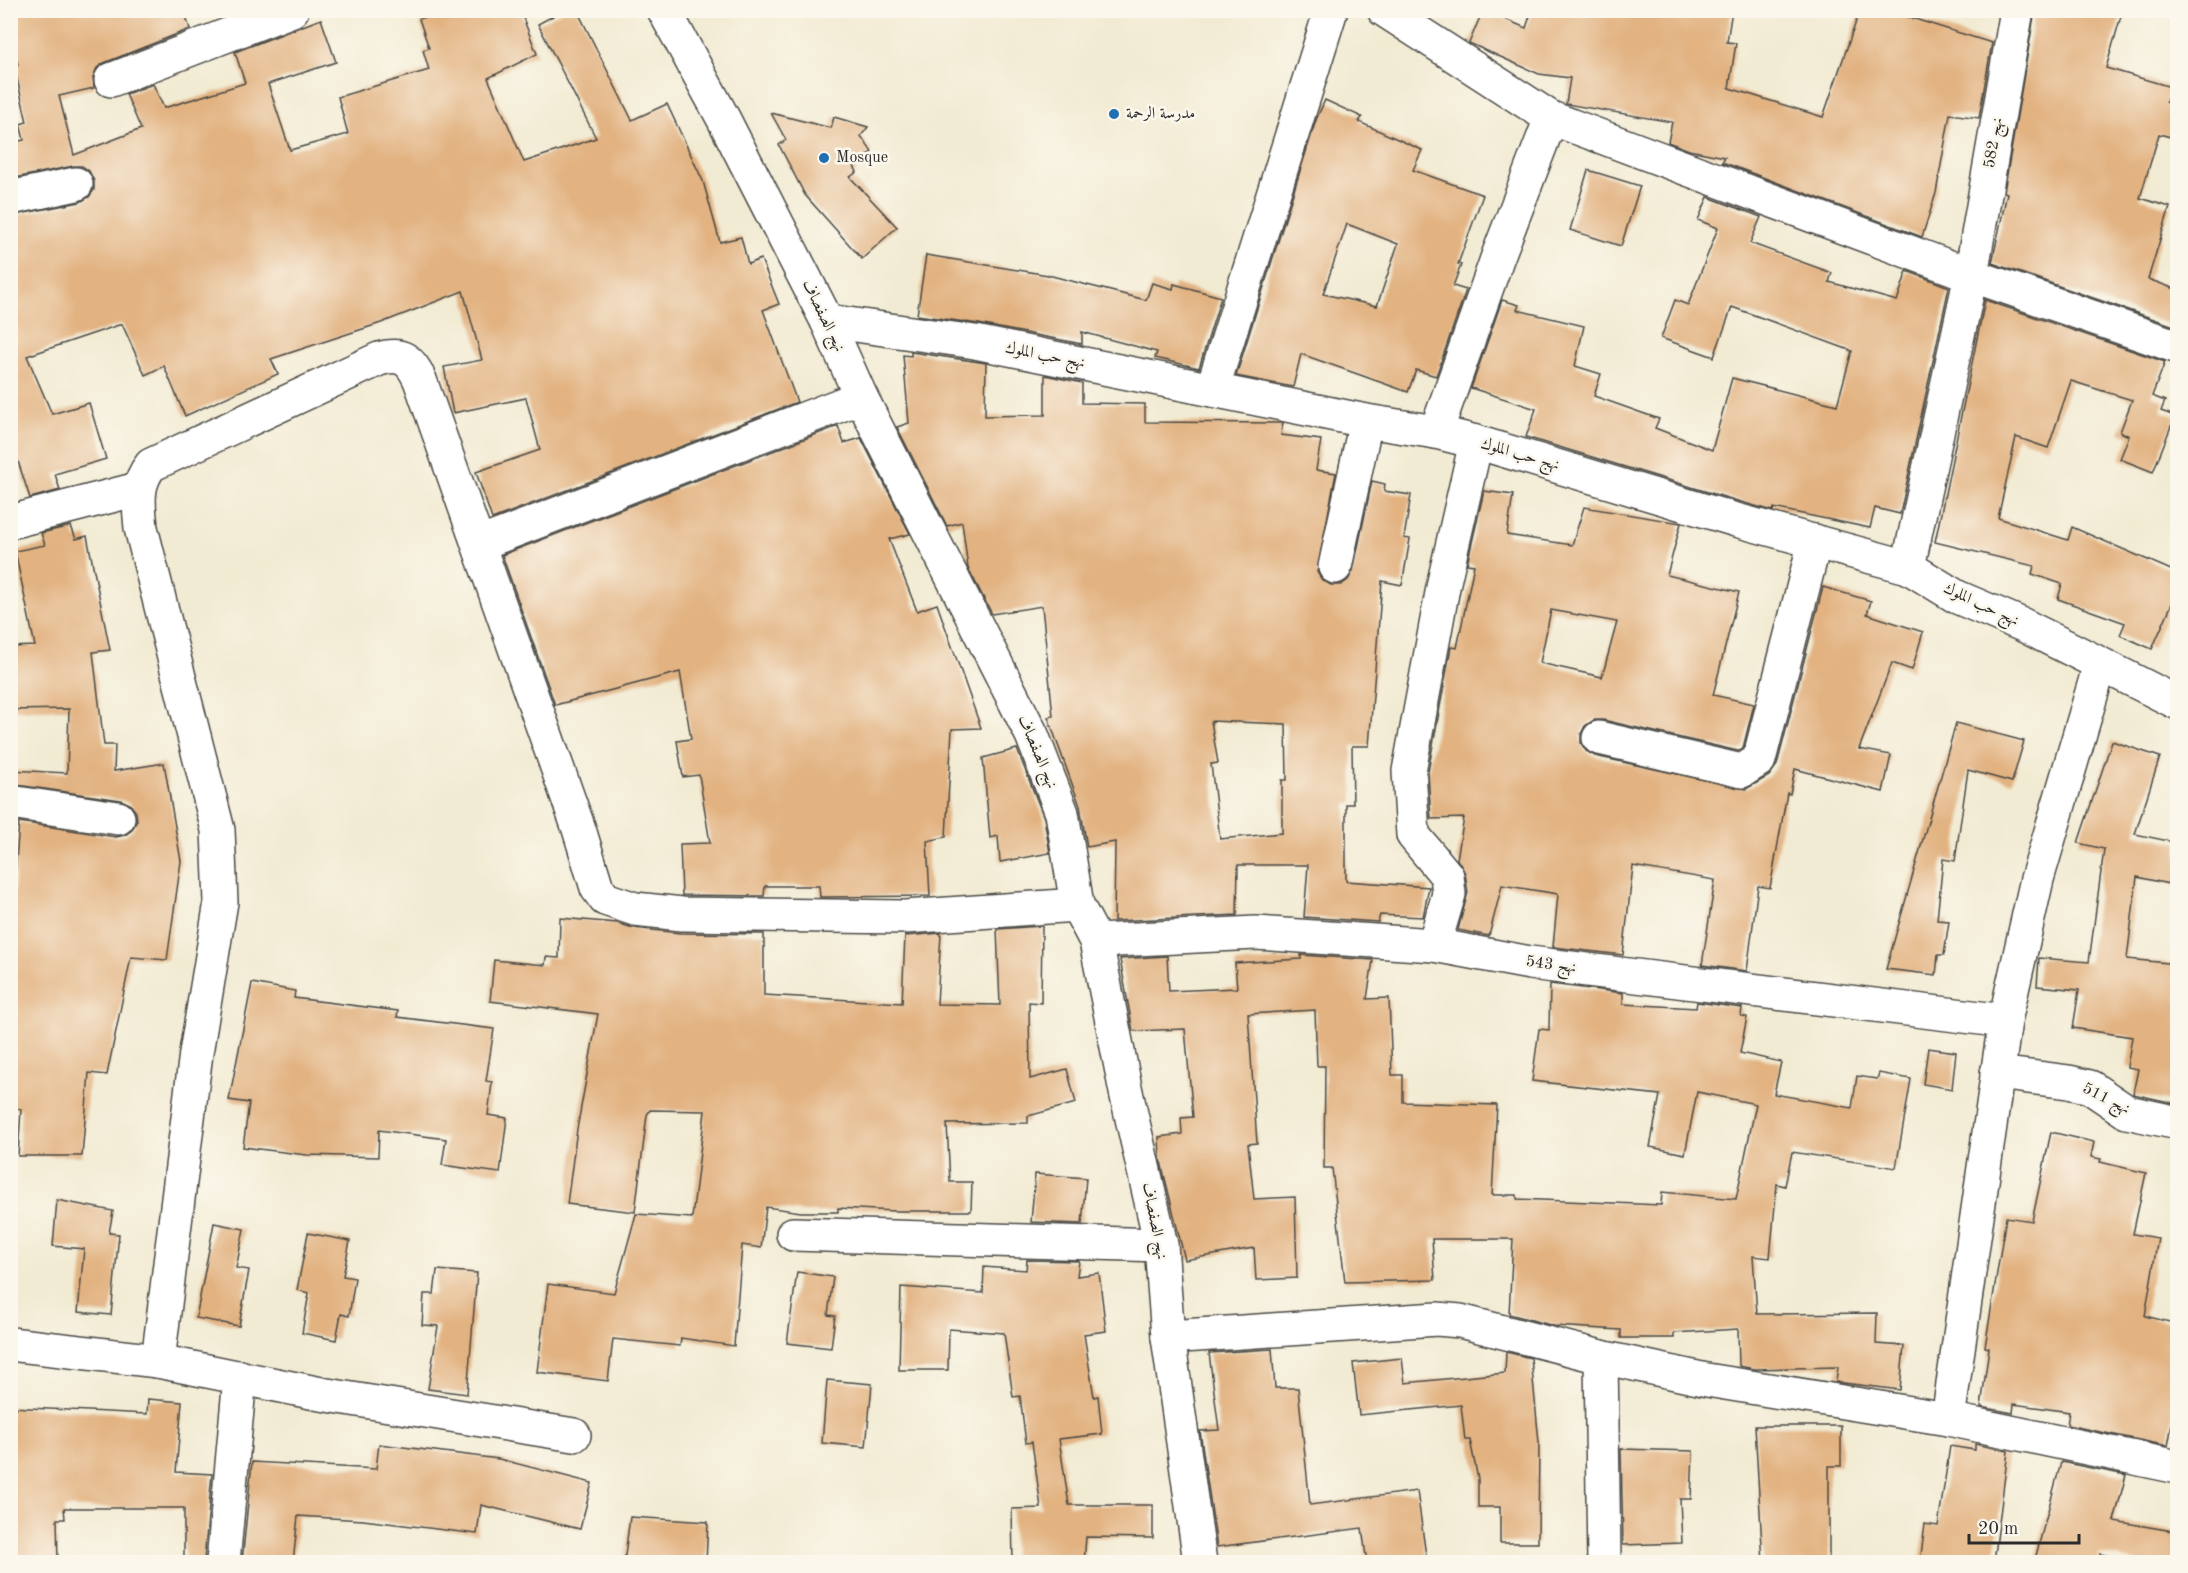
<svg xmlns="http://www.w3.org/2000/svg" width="2188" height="1573" viewBox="0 0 2188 1573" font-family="'Old Standard TT',Amiri,serif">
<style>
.building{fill:#e2b281;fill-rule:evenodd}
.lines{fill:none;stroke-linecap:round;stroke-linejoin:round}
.street-casing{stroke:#494844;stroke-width:36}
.street{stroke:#fff;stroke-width:33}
.poi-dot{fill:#1f6fb2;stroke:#fbf7ec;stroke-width:2}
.labels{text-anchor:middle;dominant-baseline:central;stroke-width:5;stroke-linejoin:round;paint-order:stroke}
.poi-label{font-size:16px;fill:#2b2b2b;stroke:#fbf7ec;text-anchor:start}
.street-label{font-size:16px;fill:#2b2b2b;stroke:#fbf7ec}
</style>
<rect width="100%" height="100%" fill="#fbf7ec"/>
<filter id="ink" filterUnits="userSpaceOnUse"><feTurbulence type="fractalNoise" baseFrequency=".0167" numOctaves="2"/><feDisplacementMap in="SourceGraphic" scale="12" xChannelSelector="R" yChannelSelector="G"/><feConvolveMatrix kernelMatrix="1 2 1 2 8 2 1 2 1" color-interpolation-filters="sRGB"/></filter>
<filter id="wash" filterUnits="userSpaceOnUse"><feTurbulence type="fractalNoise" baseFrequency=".008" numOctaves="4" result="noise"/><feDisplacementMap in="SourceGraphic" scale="24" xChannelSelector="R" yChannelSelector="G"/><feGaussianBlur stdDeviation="1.35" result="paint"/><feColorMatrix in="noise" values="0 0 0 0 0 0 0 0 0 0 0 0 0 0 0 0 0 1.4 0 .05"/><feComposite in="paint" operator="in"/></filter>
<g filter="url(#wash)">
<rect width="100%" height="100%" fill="#f2ebd3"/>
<g id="blocks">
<g class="building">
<polygon points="10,10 184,10 190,29 104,63 97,68 93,77 94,88 59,96 74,155 141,129 126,94 153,84 164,108 245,83 235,52 321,19 336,62 268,84 290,150 348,134 338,97 429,70 423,50 429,48 419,19 447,10 520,10 537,54 488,78 524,162 596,138 538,24 564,10 577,10 632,120 667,104 703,181 720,242 741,237 748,264 761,259 779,304 763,310 797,402 492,519 476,472 540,450 526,398 453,413 444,367 482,360 463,291 381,323 271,359 278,374 185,416 164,366 145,375 122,324 27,356 52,414 89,403 106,459 55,474 60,490 30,498 10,437 10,289 17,287 10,260 10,216 80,202 89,197 94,190 94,181 89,171 82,166 73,166 10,179 10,143 24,140 20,124 27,122 14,66 18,65 10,32"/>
<polygon points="1483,10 1526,28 1532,10 1732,10 1727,42 1736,43 1729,88 1823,117 1860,10 1886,10 1992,43 1979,118 1950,114 1936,193 1922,237 1722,162 1725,157 1689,150 1668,142 1672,122 1566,104 1570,78 1539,74 1469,43"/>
<polygon points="2035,10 2103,10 2121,16 2106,68 2171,87 2166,102 2178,105 2178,139 2159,134 2140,198 2170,207 2148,279 2178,290 2177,327 1992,263 2007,193 2004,192"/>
<path d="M 1325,100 L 1362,117 L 1359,122 L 1422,150 L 1413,170 L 1483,195 L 1458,264 L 1461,265 L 1453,286 L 1466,290 L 1436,376 L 1416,370 L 1408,392 L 1301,354 L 1293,387 L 1236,376 L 1316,120 ZM 1347,224 L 1398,244 L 1377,306 L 1323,294 Z"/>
<polygon points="771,113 831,128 834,117 868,127 861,136 872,152 853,164 857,172 850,177 897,227 862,259 805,195 779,145 786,140"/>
<polygon points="1588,170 1640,186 1621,246 1570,230"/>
<polygon points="1708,197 1761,217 1750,243 1832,273 1829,282 1897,301 1907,271 1949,287 1900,514 1875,508 1870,528 1774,508 1773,511 1741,502 1526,437 1536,409 1471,388 1502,300 1519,305 1517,310 1584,326 1575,366 1601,374 1594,396 1659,419 1655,428 1712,450 1732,378 1837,405 1852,351 1732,307 1714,357 1661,338 1675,300 1688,305 1718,228 1698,220"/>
<polygon points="926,255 1048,275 1146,300 1152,283 1173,289 1174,284 1221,297 1199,368 1155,358 1157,352 1082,332 1082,344 979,324 917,315"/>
<polygon points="1985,300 2165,362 2152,396 2165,401 2161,411 2175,416 2153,472 2120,459 2129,436 2120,432 2132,400 2071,381 2048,448 2016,437 1998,518 2068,540 2072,527 2178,573 2178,590 2152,649 2120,635 2125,623 2058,599 2062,584 2032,574 2034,566 1935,542"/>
<path d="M 911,352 L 986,363 L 985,416 L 1045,415 L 1045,375 L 1082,383 L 1082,403 L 1145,404 L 1145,422 L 1280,423 L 1283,423 L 1281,435 L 1321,440 L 1316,470 L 1336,473 L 1317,572 L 1322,580 L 1331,585 L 1341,585 L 1348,580 L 1353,571 L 1372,481 L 1385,484 L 1384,491 L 1411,495 L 1404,538 L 1410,539 L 1402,585 L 1382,581 L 1369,746 L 1352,746 L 1353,804 L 1346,804 L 1346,881 L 1429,887 L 1423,917 L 1380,915 L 1378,922 L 1304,917 L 1308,865 L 1238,865 L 1237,915 L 1114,921 L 1115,842 L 1087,847 L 1080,806 L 1048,717 L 1053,716 L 1042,606 L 992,614 L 968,568 L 962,522 L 947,526 L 897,427 L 909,423 L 903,355 L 911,356 ZM 1211,721 L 1286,724 L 1287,780 L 1282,780 L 1282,833 L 1220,839 L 1211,764 L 1218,763 Z"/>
<polygon points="838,426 844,443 861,438 910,534 889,539 917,611 937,604 981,728 952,729 946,837 927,841 930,896 820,897 819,886 765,886 764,896 682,895 680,844 710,843 699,775 683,777 677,741 691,739 680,672 555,705 502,555"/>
<path d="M 1484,491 L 1513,495 L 1507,535 L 1572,545 L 1584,507 L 1681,523 L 1667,575 L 1739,592 L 1713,695 L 1754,704 L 1743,748 L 1738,751 L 1603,720 L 1594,720 L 1585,726 L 1581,734 L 1581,743 L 1586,751 L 1595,756 L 1746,789 L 1769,776 L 1777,765 L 1823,587 L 1871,601 L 1867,614 L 1923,632 L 1912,670 L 1892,663 L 1859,749 L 1891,755 L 1883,792 L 1795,769 L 1790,794 L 1787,793 L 1770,888 L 1758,886 L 1747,971 L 1702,965 L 1715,880 L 1633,866 L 1623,955 L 1553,947 L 1558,894 L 1502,885 L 1489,936 L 1458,930 L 1468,892 L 1465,873 L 1457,859 L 1464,818 L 1431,819 L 1428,772 L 1451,647 L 1457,648 L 1474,565 L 1467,564 ZM 1551,610 L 1617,622 L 1602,677 L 1540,663 Z"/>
<polygon points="71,526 76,539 87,536 110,650 93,652 104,745 115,745 114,771 164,763 181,861 167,960 131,957 107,1075 89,1073 82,1156 18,1156 21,1109 10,1108 10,943 19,822 116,837 125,835 132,830 137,820 136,812 130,804 121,800 10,784 10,770 67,773 69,709 10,710 10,647 35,646 15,551 45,545 41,533"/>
<polygon points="1956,723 2024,741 2012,782 1968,770 1955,861 1943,859 1937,920 1949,921 1944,955 1938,955 1936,975 1886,969"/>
<polygon points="2112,741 2160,757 2135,834 2178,843 2178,886 2137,877 2127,959 2178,964 2178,1104 2133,1094 2138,1069 2127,1067 2132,1037 2073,1028 2079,990 2037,986 2039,958 2089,962 2104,849 2078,843"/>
<polygon points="1017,749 1044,818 1050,853 1000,862 998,836 990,838 983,758"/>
<polygon points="560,918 617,923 633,928 680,933 764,934 764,995 902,1003 905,936 941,933 937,1004 1000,1005 997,929 1042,926 1041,1003 1029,1002 1030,1079 1067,1069 1076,1103 1028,1116 1028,1123 947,1124 950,1182 972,1182 971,1211 895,1211 838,1208 838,1212 801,1212 766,1207 761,1248 742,1245 734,1346 681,1338 680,1346 613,1339 608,1381 537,1372 548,1284 614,1293 636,1214 692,1218 705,1111 650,1110 647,1115 635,1212 567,1204 577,1129 598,1014 490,1001 494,960 545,965 546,957 559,958"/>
<polygon points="1301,955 1373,960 1367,999 1389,998 1392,1075 1403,1075 1403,1102 1497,1105 1492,1195 1517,1195 1517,1199 1661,1205 1662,1192 1736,1199 1756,1104 1697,1092 1685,1154 1650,1147 1660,1095 1532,1081 1539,1029 1549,1030 1550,984 1623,993 1623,1004 1696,1008 1697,1002 1742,1008 1741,1016 1747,1017 1740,1053 1781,1062 1774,1094 1852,1108 1857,1076 1877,1079 1879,1073 1911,1079 1896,1168 1792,1152 1785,1186 1777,1184 1770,1258 1753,1256 1757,1314 1877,1313 1876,1344 1904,1346 1900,1390 1836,1382 1838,1367 1754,1369 1739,1366 1738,1329 1674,1333 1674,1338 1621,1338 1621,1330 1554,1326 1509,1314 1513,1239 1432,1239 1435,1280 1345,1282 1332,1168 1324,1168 1325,1066 1317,1066 1315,1010 1248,1014 1257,1143 1248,1144 1254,1199 1295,1197 1297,1278 1256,1280 1254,1248 1185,1260 1160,1158 1159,1137 1182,1134 1181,1118 1193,1117 1185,1029 1133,1031 1120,959 1167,956 1169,991 1237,988 1235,963 1301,959"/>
<polygon points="252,983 295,991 294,998 398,1011 397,1017 494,1029 486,1081 492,1082 488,1115 507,1118 500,1173 442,1165 446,1139 379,1130 378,1157 307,1155 243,1147 249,1103 229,1100"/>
<polygon points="1928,1048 1956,1052 1952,1089 1923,1084"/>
<polygon points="2051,1132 2094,1142 2091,1157 2101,1159 2100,1162 2146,1173 2133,1234 2158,1238 2145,1316 2178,1324 2178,1390 2168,1446 2067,1425 2069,1412 2014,1404 2013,1413 1981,1407 1989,1348 1985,1347 2006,1217 2032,1221"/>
<polygon points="1035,1174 1086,1178 1082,1224 1031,1222"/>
<polygon points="57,1200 113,1211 109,1233 119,1234 111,1315 78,1312 84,1249 53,1246"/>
<polygon points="214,1223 244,1229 236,1268 249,1270 239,1326 196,1318"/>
<polygon points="308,1233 350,1241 343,1276 355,1278 349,1316 341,1314 336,1340 302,1333 309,1293 297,1290"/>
<polygon points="1027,1260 1079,1261 1077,1276 1099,1273 1106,1331 1084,1334 1094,1397 1098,1396 1102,1434 1059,1439 1069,1505 1153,1505 1153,1538 1086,1537 1084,1563 1013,1563 1012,1509 1041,1508 1032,1442 1026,1443 1020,1396 1013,1397 1004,1333 949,1329 948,1370 899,1370 901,1287 983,1293 984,1267 1026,1270"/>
<polygon points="437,1270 477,1273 467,1394 428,1389 438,1326 422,1325 424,1294 434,1294"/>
<polygon points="797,1272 833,1277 828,1315 835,1316 831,1348 787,1343"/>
<polygon points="1272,1349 1275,1388 1298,1388 1310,1505 1417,1491 1427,1563 1367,1563 1362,1528 1217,1547 1200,1431 1219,1430 1209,1353"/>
<polygon points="1506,1352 1531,1358 1539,1443 1538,1543 1500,1543 1500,1507 1478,1507 1478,1479 1470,1440 1465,1440 1461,1405 1359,1415 1353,1363 1402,1358 1405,1383 1505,1373"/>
<polygon points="827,1380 872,1384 866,1447 822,1443"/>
<polygon points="148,1399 182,1402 176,1472 212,1474 204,1560 184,1561 184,1508 64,1508 65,1519 57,1519 58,1563 10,1563 10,1407 147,1414"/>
<polygon points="1755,1426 1841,1426 1841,1466 1829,1466 1829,1563 1763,1563"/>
<polygon points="379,1444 499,1459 592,1483 580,1529 481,1505 477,1534 363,1520 298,1516 293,1563 242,1563 252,1462 376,1469"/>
<polygon points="1975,1444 2008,1451 1994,1563 1920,1563 1925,1524 1938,1526 1950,1446 1975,1450"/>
<polygon points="1621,1449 1693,1451 1691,1499 1680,1499 1682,1543 1623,1545"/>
<polygon points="2061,1462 2126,1475 2114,1521 2178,1532 2178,1563 2139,1563 2100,1554 2098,1563 2034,1563"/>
<polygon points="630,1517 708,1522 706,1563 624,1563"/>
</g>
</g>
</g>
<g filter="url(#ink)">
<use href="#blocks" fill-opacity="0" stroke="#494844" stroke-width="1.5"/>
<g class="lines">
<defs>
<g id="street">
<polyline points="664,10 722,116 827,321 861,397 1032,735 1062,813 1077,905 1096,941 1126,1092 1161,1245 1168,1337 1200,1562"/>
<polyline points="1384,10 1551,118 1971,275 2178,347"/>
<polyline points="111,80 292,10"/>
<polyline points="10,198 76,184"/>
<polyline points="827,321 975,342 1366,421 1436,432 1476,442 1736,520 1908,567 1957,597 2023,625 2178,703"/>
<polyline points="1212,390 1331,10"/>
<polyline points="1436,432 1498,256 1551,118"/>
<polyline points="10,522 138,489"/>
<polyline points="479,544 861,397"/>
<polyline points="1335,567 1366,421"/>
<polyline points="1908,567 1971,275 2017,10"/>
<polyline points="1599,738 1742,771 1759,760 1815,541"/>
<polyline points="10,802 118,818"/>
<polyline points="1096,941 1256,933 1434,945 1530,963 2005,1021"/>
<polyline points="1434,945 1449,894 1447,876 1413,835 1409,771 1444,582 1476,442"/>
<polyline points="1997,1073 2069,1082 2090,1087 2127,1112 2178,1123"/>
<polyline points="793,1234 1161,1245"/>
<polyline points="1168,1337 1437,1319 1460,1321 1601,1357 1707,1380 1948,1419 2005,1021 2037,879 2100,665"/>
<polyline points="10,1344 158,1361 321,1394 574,1435"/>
<polyline points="1601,1357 1604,1562"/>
<path d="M 158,1361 L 196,1053 L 221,902 L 218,830 L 141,528 C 139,504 135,485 151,465 L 379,359 C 402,352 411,360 420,380 L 579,829 L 597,888 L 605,899 L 635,909 L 682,914 L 905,917 L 1077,905"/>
<polyline points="1948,1419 2178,1467"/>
<polyline points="223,1562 240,1377"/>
</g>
</defs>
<use href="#street" class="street-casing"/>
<use href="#street" class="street"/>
</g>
</g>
<g class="poi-dot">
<circle cx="1114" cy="114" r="6"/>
<circle cx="824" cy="158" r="6"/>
</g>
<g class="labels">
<g class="poi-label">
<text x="1126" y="114">مدرسة الرحمة</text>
<text x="836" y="158">Mosque</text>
</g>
<g class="street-label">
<text transform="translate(1994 143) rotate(-80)">نهج 582</text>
<text transform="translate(823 316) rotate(64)">نهج الصفصاف</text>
<text transform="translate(1045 356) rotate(11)">نهج حب الملوك</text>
<text transform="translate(1520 455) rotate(16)">نهج حب الملوك</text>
<text transform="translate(1981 605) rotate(25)">نهج حب الملوك</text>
<text transform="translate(1037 752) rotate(67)">نهج الصفصاف</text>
<text transform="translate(1551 965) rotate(8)">نهج 543</text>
<text transform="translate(2106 1099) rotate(27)">نهج 511</text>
<text transform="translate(1154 1221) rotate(79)">نهج الصفصاف</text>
</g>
</g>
<rect width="2188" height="1573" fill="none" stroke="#fbf7ec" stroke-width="36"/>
<path d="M1969 1534v9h110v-9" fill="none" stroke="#2b2b2b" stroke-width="3"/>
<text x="1978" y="1534" font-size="18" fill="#2b2b2b" stroke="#fbf7ec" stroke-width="4.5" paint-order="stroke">20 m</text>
</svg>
